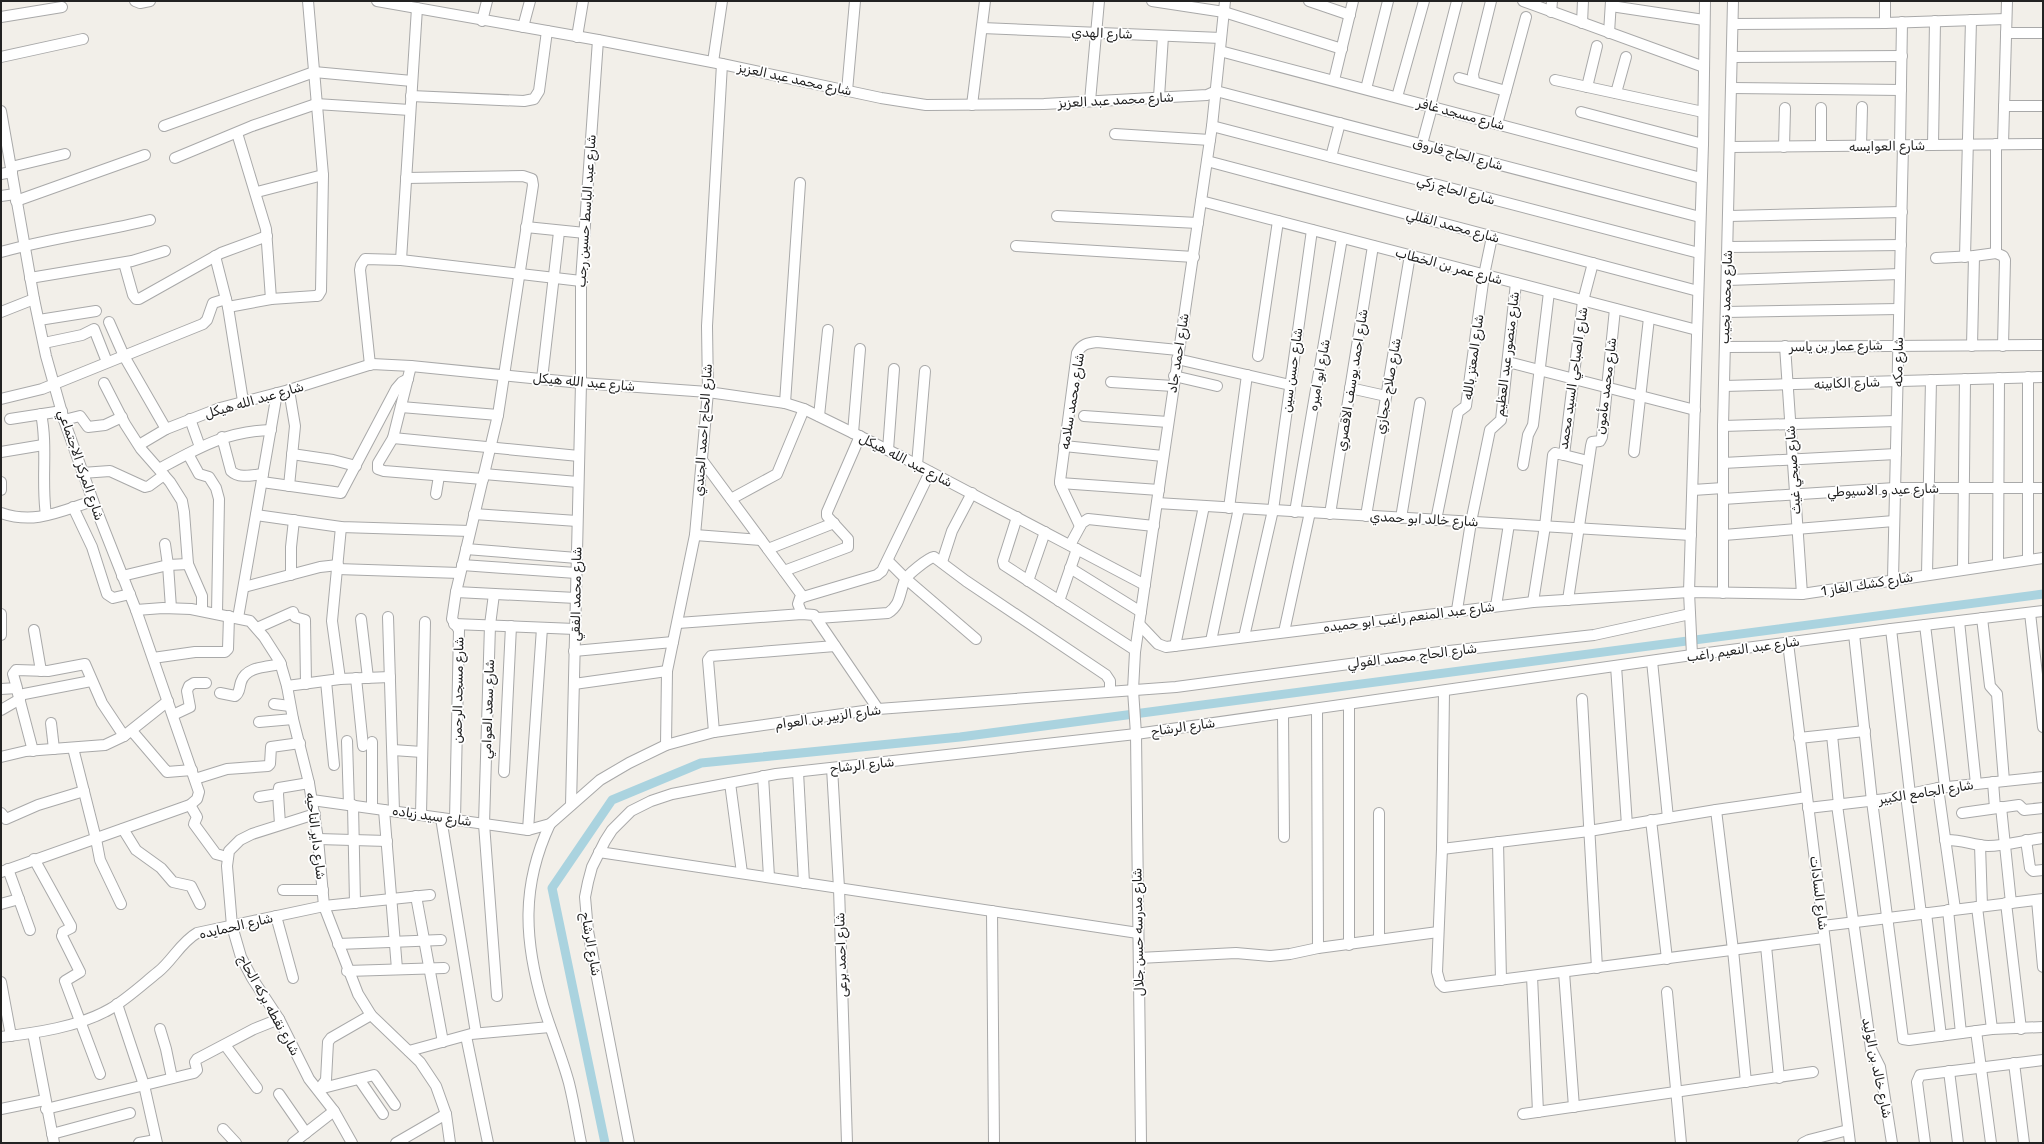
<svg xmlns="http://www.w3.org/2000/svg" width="2044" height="1144" viewBox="0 0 2044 1144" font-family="Rubik,'Noto Naskh Arabic',sans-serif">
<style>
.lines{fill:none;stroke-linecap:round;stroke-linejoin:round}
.canal{stroke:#aad3df;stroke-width:9}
.street-casing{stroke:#a9a9a9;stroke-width:12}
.street{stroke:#fff;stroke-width:10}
.labels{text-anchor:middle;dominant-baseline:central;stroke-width:3.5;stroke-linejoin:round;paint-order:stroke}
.street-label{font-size:13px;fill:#222;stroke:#fff}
</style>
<rect width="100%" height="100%" fill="#f2efe9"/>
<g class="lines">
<polyline class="canal" points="605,1143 552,888 612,800 701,763 960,737 2043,594"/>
<defs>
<g id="street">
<polyline points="135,1 140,3 150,1"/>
<polyline points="377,1 598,40 722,64 881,98 926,105 1044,104 1207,95 1216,91 1700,217"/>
<polyline points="1152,1 1224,12 1342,49"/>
<polyline points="1309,1 1350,15"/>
<polyline points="1523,1 1704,67"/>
<polyline points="1611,6 1704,20"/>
<polyline points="1551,12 1552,1"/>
<polyline points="1,17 62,7"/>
<polyline points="482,21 487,1"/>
<polyline points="1582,23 1583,1"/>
<polyline points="1885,23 1885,1"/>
<polyline points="1733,24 1885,23 2006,19"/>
<polyline points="523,27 530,1"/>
<polyline points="982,28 1221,38"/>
<polyline points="1609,33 1611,1"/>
<polyline points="2006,33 2043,33"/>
<polyline points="577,37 583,1"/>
<polyline points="1220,51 1701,178"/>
<polyline points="1,57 83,39"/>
<polyline points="1732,57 1902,56"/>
<polyline points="713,62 722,1"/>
<polyline points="1459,78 1506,91"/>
<polyline points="1334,80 1353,1"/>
<polyline points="1555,80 1703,112"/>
<polyline points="1474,81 1473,74 1491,1"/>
<polyline points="1587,87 1597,46"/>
<polyline points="1732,88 1901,90"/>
<polyline points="1366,89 1388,1"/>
<polyline points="847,91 855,1"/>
<polyline points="1616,93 1626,57"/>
<polyline points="411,96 524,101 534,99 539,91 547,31"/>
<polyline points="1159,97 1163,36"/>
<polyline points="1397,97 1424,1"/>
<polyline points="1090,101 1099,1"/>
<polyline points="972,105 985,1"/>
<polyline points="1430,106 1457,1"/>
<polyline points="2004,106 2043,106"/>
<polyline points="1,111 34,299 46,356 64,420 93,501 136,610 199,792 197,799 190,805 1,872"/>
<polyline points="1581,112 1703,144"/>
<polyline points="1497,124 1526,17"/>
<polyline points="164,126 314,72 412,81"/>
<polyline points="1212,126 1699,253"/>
<polyline points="237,133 266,229 271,299"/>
<polyline points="1115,134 1210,140"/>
<polyline points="1422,144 1432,107"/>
<polyline points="1996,144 1996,253 2003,256 2005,260 2003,346"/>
<polyline points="2003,144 2007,1"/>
<polyline points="1933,145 1935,21"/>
<polyline points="1821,146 1821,108"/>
<polyline points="1861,146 1862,107"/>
<polyline points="1900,146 1902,22"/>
<polyline points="1731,147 2043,144"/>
<polyline points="1784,147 1785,108"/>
<polyline points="1331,157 1340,123"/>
<polyline points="175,158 252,126 316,104 410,110"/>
<polyline points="1207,161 1698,291"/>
<polyline points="11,167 65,154"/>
<polyline points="1,174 12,172"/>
<polyline points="406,178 523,176 532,179 533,185 498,415 456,592 452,619 459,630 455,820"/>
<polyline points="257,192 323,175"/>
<polyline points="1,196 15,194"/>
<polyline points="16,201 145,155"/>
<polyline points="1201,201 1697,330"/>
<polyline points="1057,216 1198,223"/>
<polyline points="1729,216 1902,212"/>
<polyline points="526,227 585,233"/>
<polyline points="1016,246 1194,257"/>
<polyline points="1728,247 1901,245"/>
<path d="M 1,252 C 50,238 101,232 150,220"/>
<polyline points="215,256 228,307 243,401"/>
<polyline points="1965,257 1971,20"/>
<polyline points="1936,258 1974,256 1996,253"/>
<polyline points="401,260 417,8"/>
<polyline points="124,263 133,295 136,299 139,299 221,253 267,236"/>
<polyline points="30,278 132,261 165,251"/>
<polyline points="1727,280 1900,274"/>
<polyline points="228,307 271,299 315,296 318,296 321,291 323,175 308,1"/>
<polyline points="1,312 34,299"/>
<polyline points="1726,312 1899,309"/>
<polyline points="39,320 96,311"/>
<polyline points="109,322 124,356 166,429"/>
<polyline points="44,343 82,335 94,329 107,362"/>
<polyline points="1785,346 1802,594"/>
<polyline points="1972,346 1974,256"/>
<polyline points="1725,347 2043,345"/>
<polyline points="1258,356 1278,221"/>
<polyline points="1177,359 1290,385"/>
<polyline points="1508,362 1695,410"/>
<polyline points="370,365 360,270 361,265 365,259 401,260 581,281"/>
<polyline points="411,366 393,438 378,463 378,469 384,471 483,479"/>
<polyline points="1174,376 1217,386"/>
<polyline points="2028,377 2028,560"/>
<polyline points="542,379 559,232"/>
<polyline points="1111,382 1173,386"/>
<polyline points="104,383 125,424 141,449 170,482 182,501 184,512 188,564 202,596 202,611"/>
<polyline points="1724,386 2043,377"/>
<polyline points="1350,388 1386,396"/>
<polyline points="1,399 42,389 203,324 207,320 213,303 226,299"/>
<polyline points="785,403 800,183"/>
<polyline points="401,407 498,415"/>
<path d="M 41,414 C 48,446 41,482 46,515"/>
<polyline points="819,416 828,330"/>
<polyline points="1084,416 1168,422"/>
<polyline points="10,419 62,411"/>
<polyline points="190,419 200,447"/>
<polyline points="64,420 80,416 88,427 105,425 122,417"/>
<polyline points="1723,426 1896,421"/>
<polyline points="853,433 860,349"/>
<path d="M 222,437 L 231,471 C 239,479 253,475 263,474"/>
<polyline points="393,438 579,456"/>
<polyline points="139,445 166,429 220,408 289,390 372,364 411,366 581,383 708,392 785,403 804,409 902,457 1145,585"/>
<polyline points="1064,446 1163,456"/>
<polyline points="888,450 894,369"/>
<polyline points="1,452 43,445"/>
<polyline points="1634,452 1649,318"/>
<polyline points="188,454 199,474 209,477 216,488 219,499 217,614"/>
<polyline points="292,454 333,460 356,466"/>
<polyline points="1564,455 1588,461"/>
<polyline points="702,460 784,571 848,547 848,539 827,516 827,512 860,436"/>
<polyline points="1723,463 1896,454"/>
<polyline points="917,465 925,371"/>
<polyline points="1523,465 1528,435 1533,425 1549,292"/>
<path d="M 159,469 C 198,448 226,431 271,430"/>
<polyline points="82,473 110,471 145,487 149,486 164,475"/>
<polyline points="484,474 578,482"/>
<polyline points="1,482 1,490"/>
<polyline points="262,482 341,493 396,389 402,382 408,379"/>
<polyline points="1060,483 1159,490"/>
<polyline points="289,486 295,426 289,390"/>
<polyline points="1693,490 1723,488"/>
<polyline points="436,494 439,476"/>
<polyline points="731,499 777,474 804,409"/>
<polyline points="1723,499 1895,488 2043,488"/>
<polyline points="1157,503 1691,535"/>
<polyline points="73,507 92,547 107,594 113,598 130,594"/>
<polyline points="1229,508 1247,375"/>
<polyline points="1295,512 1342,238"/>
<path d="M 1,513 C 35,525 60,511 93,501"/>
<polyline points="474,514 577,521"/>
<polyline points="1330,514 1373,246"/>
<polyline points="256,515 341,527 470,531"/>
<polyline points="1366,516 1410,255"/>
<polyline points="1017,517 1003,561 1004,565 1135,650"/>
<polyline points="1401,518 1420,403"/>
<polyline points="1436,520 1458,412 1466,406 1484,275 1492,237"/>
<path d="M 1080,526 L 1061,486 L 1060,481 L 1077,353 C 1081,344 1088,343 1097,342 L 1178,350"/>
<polyline points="695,535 761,540"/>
<polyline points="1724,535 1894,521"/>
<polyline points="165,544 168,565 171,608"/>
<polyline points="1070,545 1082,523 1088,519 1154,526"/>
<polyline points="466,549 577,558"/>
<polyline points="768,549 834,523"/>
<polyline points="888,561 905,578 976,639"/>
<polyline points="942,562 952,531 972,493"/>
<polyline points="1998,564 1999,378"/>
<polyline points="462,565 576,573"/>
<polyline points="1070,568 1141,612"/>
<polyline points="337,569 460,573"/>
<polyline points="1963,569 1965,379"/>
<polyline points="784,571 803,597"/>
<polyline points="1927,574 1931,380"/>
<polyline points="291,575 291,547 294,520"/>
<polyline points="122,576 168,565 188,564"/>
<polyline points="1893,579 1903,145"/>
<polyline points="1028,581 1045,532"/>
<polyline points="244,587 320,567 338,565"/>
<polyline points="456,592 576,598"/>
<polyline points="1723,593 1723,426 1733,1"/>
<polyline points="494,594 490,625 484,824 497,996"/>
<polyline points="1568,600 1591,446 1592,442 1600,441 1602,437 1615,309"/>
<polyline points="1059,601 1077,549"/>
<polyline points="1533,602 1545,526 1553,455 1555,453 1564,455 1583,301 1593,263"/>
<polyline points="1496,606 1509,524"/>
<polyline points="136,610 163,608 191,609 250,621 264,637 280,662 287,686 293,719 309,783 318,839 324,906 358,994 371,1015 420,1062 436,1086 446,1114 450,1143"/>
<polyline points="1457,610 1471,522 1490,430 1501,420 1516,283"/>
<polyline points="2030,613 2043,727"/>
<polyline points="1,614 1,635"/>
<polyline points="802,614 798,604 800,598 803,597 877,575 882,571 930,472"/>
<polyline points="388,617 394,811"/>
<polyline points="238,618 277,393"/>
<path d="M 818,618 L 888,613 C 901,605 899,593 905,580 C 907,575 928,558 934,557 L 966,581 L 1106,675 L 1110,681 L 1110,691"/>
<polyline points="1982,618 1990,686 1997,694 2004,781"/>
<polyline points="361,619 368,678"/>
<polyline points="1959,621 1976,784"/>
<polyline points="678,623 802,614 814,615 878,709"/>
<polyline points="454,624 575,629"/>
<polyline points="1139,624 1158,644 1166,647 1533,602 1689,592 1802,594 2043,558"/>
<polyline points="1925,625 1945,787"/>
<polyline points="257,628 293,612 295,617 305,620 306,684"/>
<polyline points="1891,629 1910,794"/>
<polyline points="34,630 41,671"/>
<polyline points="1284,632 1310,512"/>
<polyline points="1854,634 1872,801 1903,1039 1909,1040 1992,1029 2043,1027"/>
<polyline points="1244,637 1273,510 1312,230"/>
<polyline points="1211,641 1239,508"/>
<polyline points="1788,643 1850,1143"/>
<polyline points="1175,646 1204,506"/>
<polyline points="574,651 673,642"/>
<polyline points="1692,655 1689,592 1703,144 1705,1"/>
<polyline points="153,658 195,652 225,652 228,649 229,616"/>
<polyline points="1652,661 1668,818"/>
<polyline points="1616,666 1627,825"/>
<polyline points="356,678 363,746"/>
<polyline points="340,679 332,621 341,527"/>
<polyline points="326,681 334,765"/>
<polyline points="574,684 667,671"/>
<polyline points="287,686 340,679 390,677"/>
<polyline points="1,689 17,688 13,674 16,670 48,671 85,664 102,703 124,736"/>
<polyline points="17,690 33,751"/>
<polyline points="1444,691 1442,849 1437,972 1440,983 1444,987 1824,938"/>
<path d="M 220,693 L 235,696 C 240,693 239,688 241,682 C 246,666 268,667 281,664"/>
<polyline points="19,695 91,681"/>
<polyline points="1582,699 1597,968"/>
<polyline points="274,704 290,706"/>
<polyline points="1349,704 1349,945"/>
<polyline points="1317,709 1318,948"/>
<polyline points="1,710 20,699"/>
<polyline points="1283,714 1284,837"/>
<polyline points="173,715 190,707 187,691 189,686 194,683 206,683"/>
<polyline points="259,722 293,719"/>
<polyline points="51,723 54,749"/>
<polyline points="132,731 167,772 192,770"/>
<polyline points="714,732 708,660 711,656 835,646"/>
<polyline points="1832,735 1839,805"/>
<polyline points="1799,738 1865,731"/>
<polyline points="347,741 349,805"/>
<polyline points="666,745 667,671 695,535 708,392 707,326 722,64"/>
<polyline points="73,748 96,839 100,860 121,904"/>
<polyline points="393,750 422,752"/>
<polyline points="1,757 26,751 105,745 124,736 168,701"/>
<polyline points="832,768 839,888 847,1143"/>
<polyline points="504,772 511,626"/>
<polyline points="798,772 804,883"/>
<polyline points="763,776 769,877"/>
<polyline points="195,779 227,769 268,766 270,764 271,747 300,743"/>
<polyline points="1993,782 1995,808"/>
<polyline points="730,783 742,873"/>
<polyline points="1938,788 1955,909"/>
<polyline points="278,794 280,824"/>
<polyline points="1906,795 1921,914"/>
<polyline points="259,797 278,794 279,788 309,783"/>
<polyline points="312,800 528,830 550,824 600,780 629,763 666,745 714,732 878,709 1176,687 1440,652 1594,635 1690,614"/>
<polyline points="190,805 197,817 194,824 216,854 227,857"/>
<polyline points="353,805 355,903"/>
<polyline points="571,805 581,383 581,281 598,40"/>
<polyline points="1837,805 1871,1049 1880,1067 1892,1143"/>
<polyline points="2001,807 2011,903"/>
<polyline points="372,808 372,742"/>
<polyline points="1808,808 1886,799 1938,788 2043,777"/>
<polyline points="384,810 397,969"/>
<polyline points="1716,810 1733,950 1746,1082"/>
<polyline points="1,813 6,819 38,805 84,791"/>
<polyline points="1962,813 2019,805 2024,810 2043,808"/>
<polyline points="315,814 252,834 240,840 229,851 227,866 232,926 241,957 252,978 279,1019 309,1079 334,1111 352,1143"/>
<polyline points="421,815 425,622"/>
<polyline points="441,818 476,1033"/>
<polyline points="1651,820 1667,959"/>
<path d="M 550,824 C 521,886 524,940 543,1005 C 551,1031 562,1057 569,1083 C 574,1103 577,1123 581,1143"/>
<polyline points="123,829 136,850 161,868 173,882 191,886 200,904"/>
<polyline points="528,830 542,628"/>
<polyline points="318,839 387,841"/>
<path d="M 1945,840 C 1960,839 1972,845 1988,846 C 2006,846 2025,840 2043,838"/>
<polyline points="2026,840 2030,868 2033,871 2043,870"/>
<polyline points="1498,842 1501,980"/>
<polyline points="1980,845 1982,906"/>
<polyline points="1442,849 1589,831 1716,810 1807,797"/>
<polyline points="599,852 1138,933"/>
<polyline points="34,859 71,926 71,928 63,932"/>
<polyline points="8,869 30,930"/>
<polyline points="283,890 323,890"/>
<polyline points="416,896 443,1042"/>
<polyline points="2037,900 2043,967"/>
<polyline points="2006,903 2021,1029"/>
<polyline points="1,904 19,899"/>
<polyline points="1977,907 1992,1029"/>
<polyline points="1948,910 1961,1033"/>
<polyline points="992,911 994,1143"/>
<polyline points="1926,913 1941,1036"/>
<polyline points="276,916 293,978"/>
<polyline points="1823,926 2043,899"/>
<polyline points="62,936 80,972 65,981 100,1074"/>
<polyline points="1379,939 1379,813"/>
<polyline points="338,944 441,940"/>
<polyline points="1766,946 1779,1078"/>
<polyline points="1139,958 1236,953 1270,956 1290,954 1318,948 1438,932"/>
<polyline points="347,971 444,968"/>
<polyline points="1564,972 1574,1107"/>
<polyline points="1532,976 1538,1112"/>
<polyline points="1,982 11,1036"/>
<polyline points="1667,992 1681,1143"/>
<polyline points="117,1004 144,1085 157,1143"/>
<polyline points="160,1029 166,1049 172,1078"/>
<polyline points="1976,1031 1991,1143"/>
<polyline points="33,1033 54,1143"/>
<polyline points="466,1036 488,1143"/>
<path d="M 1,1037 C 35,1033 79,1027 110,1009 C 127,999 143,984 158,972 C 172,961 181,942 197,933 L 324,906 L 430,895"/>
<polyline points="225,1045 257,1088"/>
<polyline points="409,1051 471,1034 550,1027"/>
<polyline points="2014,1063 2024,1143"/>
<polyline points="1949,1071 1958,1143"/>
<polyline points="359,1079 383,1114"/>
<polyline points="319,1089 326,1080 328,1042 331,1038 371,1015"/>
<polyline points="319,1089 374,1075 395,1105"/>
<polyline points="279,1094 306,1133"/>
<polyline points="1,1109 45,1100"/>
<polyline points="46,1109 194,1073 197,1070 195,1062 197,1059 254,1029 279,1019"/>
<polyline points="1523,1114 1813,1072"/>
<polyline points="223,1129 236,1143"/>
<polyline points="52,1134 130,1113"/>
<polyline points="139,1143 156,1140"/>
<polyline points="293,1143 334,1111"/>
<polyline points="396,1143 446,1114"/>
<polyline points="629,1143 588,931 585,897 588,882 592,867 605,841 612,830 631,811 651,801 672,794 776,774 1136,734 1692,655 1891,629 2043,611"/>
<polyline points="1141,1143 1136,734 1133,690 1135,652 1212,126 1225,1"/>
<polyline points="1803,1143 1809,1140 1848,1130"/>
<polyline points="1925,1143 1917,1082 1920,1075 2043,1060"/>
</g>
</defs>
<use href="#street" class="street-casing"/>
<use href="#street" class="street"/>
</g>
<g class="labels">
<g class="street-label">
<text transform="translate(1102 33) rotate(2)">شارع الهدي</text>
<text transform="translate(795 79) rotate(12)">شارع محمد عبد العزيز</text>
<text transform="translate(1116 100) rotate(-3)">شارع محمد عبد العزيز</text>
<text transform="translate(1461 114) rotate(15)">شارع مسجد غافر</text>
<text transform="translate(1887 146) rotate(-1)">شارع العوايسه</text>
<text transform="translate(1458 154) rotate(15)">شارع الحاج فاروق</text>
<text transform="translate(1456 190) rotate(15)">شارع الحاج زكي</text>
<text transform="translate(586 211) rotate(-86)">شارع عبد الباسط حسين رجب</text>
<text transform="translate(1453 226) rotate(15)">شارع محمد القللي</text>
<text transform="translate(1449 266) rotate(15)">شارع عمر بن الخطاب</text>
<text transform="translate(1726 297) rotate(-88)">شارع محمد نجيب</text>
<text transform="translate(1836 346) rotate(-1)">شارع عمار بن ياسر</text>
<text transform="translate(1178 353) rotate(-81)">شارع احمد جاد</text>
<text transform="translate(1507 354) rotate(-83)">شارع منصور عبد العظيم</text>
<text transform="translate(1473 357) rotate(-82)">شارع المعتز بالله</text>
<text transform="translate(1898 362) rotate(-89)">شارع مكه</text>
<text transform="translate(1292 370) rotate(-82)">شارع حسن سين</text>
<text transform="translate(1319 375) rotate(-80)">شارع ابو اميره</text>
<text transform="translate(1573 378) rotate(-82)">شارع الصباحي السيد محمد</text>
<text transform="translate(1352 380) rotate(-81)">شارع احمد يوسف الاقصري</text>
<text transform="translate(584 382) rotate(5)">شارع عبد الله هيكل</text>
<text transform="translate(1847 383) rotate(-2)">شارع الكابينه</text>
<text transform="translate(1388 386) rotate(-80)">شارع صلاح حجازي</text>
<text transform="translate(1606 386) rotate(-83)">شارع محمد مأمون</text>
<text transform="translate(254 400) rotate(-16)">شارع عبد الله هيكل</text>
<text transform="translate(1072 401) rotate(-81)">شارع محمد سلامه</text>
<text transform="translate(703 430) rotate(-86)">شارع الحاج احمد الجندي</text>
<text transform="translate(906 460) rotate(27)">شارع عبد الله هيكل</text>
<text transform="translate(81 465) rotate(71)">شارع المركز الاجتماعي</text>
<text transform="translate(1793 470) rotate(-94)">شارع صبحي غيث</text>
<text transform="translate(1883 490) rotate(-2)">شارع عيد و الاسيوطي</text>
<text transform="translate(1424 519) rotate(3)">شارع خالد ابو حمدي</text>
<text transform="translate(1867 584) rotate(-9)">شارع كشك الغاز 1</text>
<text transform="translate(576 594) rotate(-89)">شارع محمد الفقي</text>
<text transform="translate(1409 617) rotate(-7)">شارع عبد المنعم راغب ابو حميده</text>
<text transform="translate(1743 649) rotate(-8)">شارع عبد النعيم راغب</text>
<text transform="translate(1412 656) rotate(-7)">شارع الحاج محمد الفولي</text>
<text transform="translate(458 690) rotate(-89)">شارع مسجد الرحمن</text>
<text transform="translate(488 709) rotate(-88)">شارع سعد العوامي</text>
<text transform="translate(828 717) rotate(-8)">شارع الزبير بن العوام</text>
<text transform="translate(1183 727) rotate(-8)">شارع الرشاح</text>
<text transform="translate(862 765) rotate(-6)">شارع الرشاح</text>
<text transform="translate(1926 792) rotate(-9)">شارع الجامع الكبير</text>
<text transform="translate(432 816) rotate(8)">شارع سيد زياده</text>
<text transform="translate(316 836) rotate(83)">شارع داير الناحيه</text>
<text transform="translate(1819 893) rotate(83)">شارع السادات</text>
<text transform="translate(236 926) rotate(-13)">شارع الحمايده</text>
<text transform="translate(1138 932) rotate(-91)">شارع مدرسه حسن جلال</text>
<text transform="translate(591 944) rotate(80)">شارع الرشاح</text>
<text transform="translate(841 955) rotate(-92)">شارع احمد برعى</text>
<text transform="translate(269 1005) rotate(61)">شارع نقطه بركه الحاج</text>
<text transform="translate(1877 1068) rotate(78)">شارع خالد بن الوليد</text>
</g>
</g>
<rect width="2044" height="1144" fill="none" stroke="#222222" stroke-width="4"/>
</svg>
